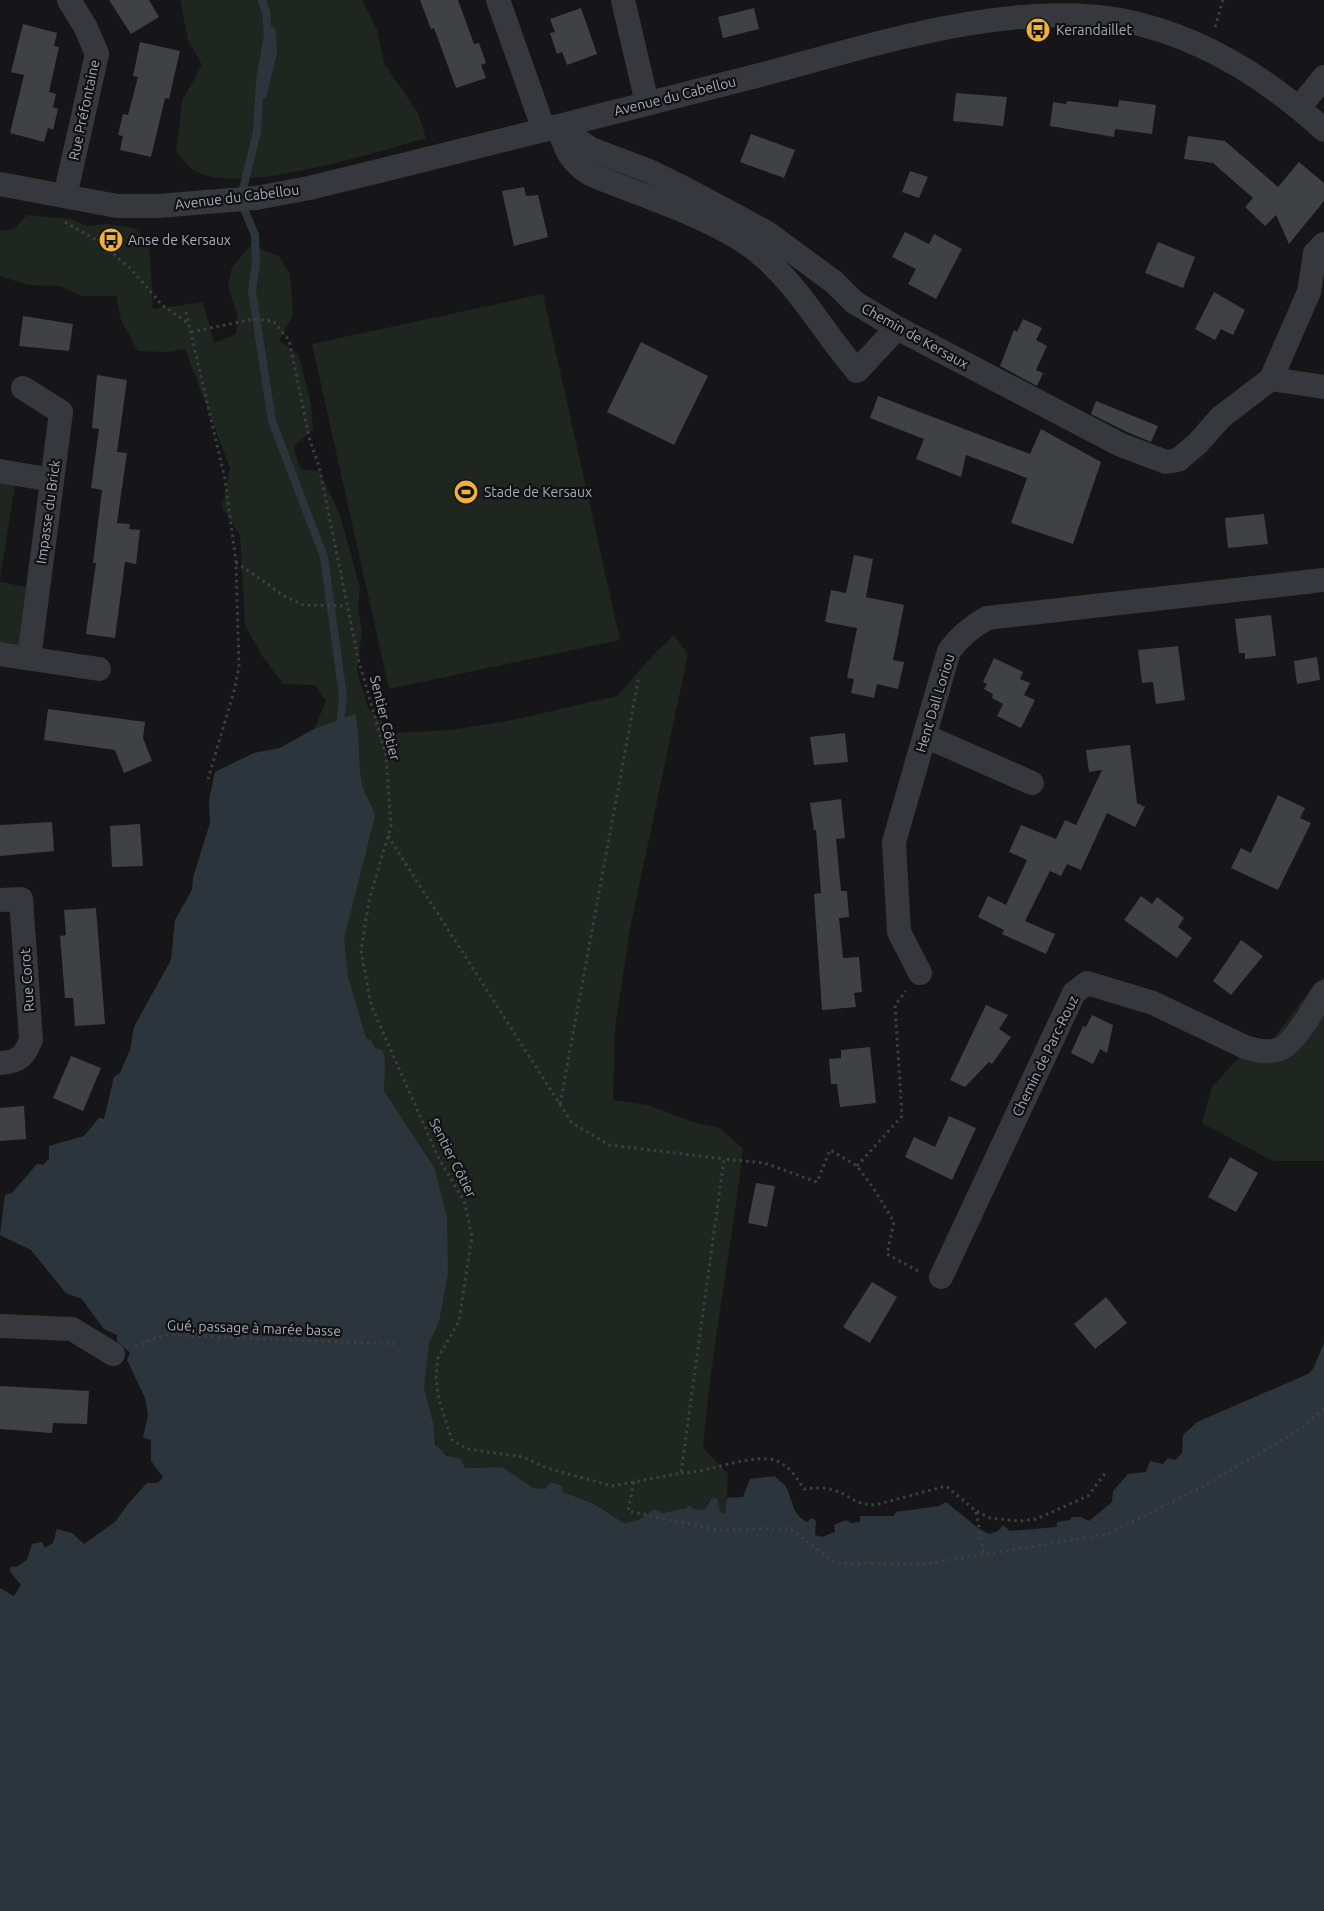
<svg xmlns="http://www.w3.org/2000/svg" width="1324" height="1911" viewBox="0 0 1324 1911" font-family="Ubuntu,sans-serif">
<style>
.green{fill:#1e261f}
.water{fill:#2c353c}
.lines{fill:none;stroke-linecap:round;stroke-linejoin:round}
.stream{stroke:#2c353c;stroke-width:8}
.building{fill:#404145}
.path{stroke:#3d3f44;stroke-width:3;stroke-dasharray:2.5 4;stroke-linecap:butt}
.street{stroke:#37383d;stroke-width:24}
.labels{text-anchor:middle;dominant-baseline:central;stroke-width:4.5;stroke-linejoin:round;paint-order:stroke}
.poi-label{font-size:14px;fill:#a8adb8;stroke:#111113;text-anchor:start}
.street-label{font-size:14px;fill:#a8adb8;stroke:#111113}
</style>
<rect width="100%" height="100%" fill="#161618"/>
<g class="green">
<path d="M 180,0 L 362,0 L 377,30 L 384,63 L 418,113 L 426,138 C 377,152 239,196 195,171 C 188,167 182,158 176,152 L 182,101 L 202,65 L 188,40 Z"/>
<path d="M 27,215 L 71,219 L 87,226 L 106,224 L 134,228 L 149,241 L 153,309 L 203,302 L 214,343 L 236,334 L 238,317 L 228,287 L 232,267 L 251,245 L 279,256 L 290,274 L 293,315 L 279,340 L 299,356 L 311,404 L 313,429 L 293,447 L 301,469 L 319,471 L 340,515 L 360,588 L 358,607 L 362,631 L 357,670 L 368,708 L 395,733 L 452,730 L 513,720 L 617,696 L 653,655 L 674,635 L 688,654 L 630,929 L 615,1027 L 613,1100 L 648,1105 L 693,1122 L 720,1128 L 743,1149 C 732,1249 711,1348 703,1448 L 728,1474 L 726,1514 L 720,1512 L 718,1499 L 709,1500 L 705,1509 L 697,1510 L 688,1505 L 686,1508 L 663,1513 L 654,1509 L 639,1520 L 624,1523 L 594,1504 L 563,1492 L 533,1488 L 502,1467 L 465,1468 L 461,1459 C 439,1453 435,1449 434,1427 L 0,1911 L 0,1667 L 151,1526 L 190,1399 L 117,1341 L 117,1335 L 104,1329 L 82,1299 L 66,1293 L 31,1250 L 0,1235 L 5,1195 L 12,1193 L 37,1164 L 43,1165 L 49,1159 L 49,1146 L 84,1136 L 99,1118 L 104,1119 L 114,1077 L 120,1073 L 130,1050 L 134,1027 L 171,960 L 175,920 L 192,890 L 193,878 L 210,823 L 209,800 L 215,772 L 254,753 L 280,748 L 314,729 L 326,701 L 314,685 L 283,684 L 263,657 L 245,625 L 240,535 L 222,507 L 230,468 L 185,349 L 167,352 L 138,351 L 121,320 L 116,296 L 82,296 L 60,286 L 28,285 L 0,276 L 0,231 L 14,229 Z"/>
<polygon points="543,294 620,640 389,689 312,344"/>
<polygon points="0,482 15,485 0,579"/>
<polygon points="0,582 31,588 25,651 0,647"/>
<polygon points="1324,977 1324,1161 1273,1161 1202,1123 1212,1087 1239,1058 1274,1038 1310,990"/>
</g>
<path class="water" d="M 355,714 C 361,737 357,761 362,784 C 364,796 373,804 375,816 L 344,939 L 348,977 L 366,1038 L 371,1040 L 374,1047 L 383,1051 L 385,1060 L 384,1091 L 435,1169 L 447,1217 L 448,1274 L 439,1322 L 429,1343 L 424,1388 L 434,1427 L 435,1444 L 446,1455 L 461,1459 L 465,1468 L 502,1467 L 533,1488 L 545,1489 L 551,1482 L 562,1486 L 563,1492 L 594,1504 L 624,1523 L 639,1520 L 654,1509 L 663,1513 L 686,1508 L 688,1505 L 697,1510 L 705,1509 L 710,1500 L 715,1498 L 718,1499 L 720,1512 L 725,1514 L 727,1498 L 743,1497 L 750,1479 L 775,1476 C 778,1480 784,1483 786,1487 C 793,1500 792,1515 807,1522 L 812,1518 L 816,1521 L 815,1535 L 822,1537 L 835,1532 L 834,1525 L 846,1520 L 851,1523 L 860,1522 L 860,1516 L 894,1516 L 896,1512 L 939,1506 L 946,1502 L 978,1528 L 989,1534 L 998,1531 L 1003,1525 L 1010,1531 L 1057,1527 L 1057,1522 L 1070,1520 L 1072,1517 L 1081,1517 L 1089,1521 L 1112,1502 L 1113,1491 L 1128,1474 L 1146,1472 L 1150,1461 L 1163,1464 L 1168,1458 L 1175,1460 L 1182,1453 L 1183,1435 L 1197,1422 L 1308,1374 L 1313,1369 L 1324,1343 L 1324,1911 L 0,1911 L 0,1588 L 14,1596 L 21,1585 L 9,1570 L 12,1566 L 16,1567 L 27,1560 L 32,1544 L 42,1542 L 45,1548 L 53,1543 L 57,1529 L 72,1533 L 84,1544 L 115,1522 L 128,1504 L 147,1483 L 158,1483 L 163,1477 L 151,1461 L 151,1440 L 143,1438 L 148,1415 L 145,1398 L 127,1360 L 130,1353 L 117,1341 L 117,1335 L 104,1329 L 82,1299 L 66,1293 L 31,1250 L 0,1235 L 5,1195 L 12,1193 L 37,1164 L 43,1165 L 49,1159 L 49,1146 L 84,1136 L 99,1118 L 104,1119 L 114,1077 L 120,1073 L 130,1050 L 134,1027 L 171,960 L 175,920 L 192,890 L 193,878 L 210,823 L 209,800 L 215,772 L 254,753 L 280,748 L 314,729 Z"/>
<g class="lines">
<g class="stream">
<polyline points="263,94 273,52 272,31"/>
<polyline points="241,197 257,132 260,81 268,35 266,12 262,0"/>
<polyline points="244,209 255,235 256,263 252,291 272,421 324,557 343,696 340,729"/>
</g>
</g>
<g class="building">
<polygon points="109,0 149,0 159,17 131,34"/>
<polygon points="420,0 458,0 474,44 479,43 486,63 481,65 486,78 456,88 434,28 431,29"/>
<polygon points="581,8 597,54 567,65 562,52 557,54 550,33 555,32 550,19"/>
<polygon points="754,8 759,29 723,38 718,17"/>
<polygon points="23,24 57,33 54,46 59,47 49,92 56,94 53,107 58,109 53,130 48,128 44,142 10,133 24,75 11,72"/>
<polygon points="140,42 180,51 169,99 165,98 151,157 120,150 123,136 118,135 123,114 128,115 138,77 133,76"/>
<polygon points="956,93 1007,97 1003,126 953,121"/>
<polygon points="1119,100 1156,105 1152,134 1115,129 1114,137 1050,126 1053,102 1066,104 1067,101 1118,107"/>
<polygon points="751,134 795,150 784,178 740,162"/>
<polygon points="1188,136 1225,141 1278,187 1299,162 1324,183 1324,201 1289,244 1276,215 1265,226 1245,207 1253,198 1213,163 1184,159"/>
<polygon points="910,171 928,177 919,198 902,192"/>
<polygon points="524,187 526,196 538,195 548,237 514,246 502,191"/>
<polygon points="905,232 929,244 934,234 962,249 936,299 908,284 916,269 892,257"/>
<polygon points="1158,242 1195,257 1183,288 1145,273"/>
<polygon points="1214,292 1245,310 1233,335 1221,329 1215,340 1195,329"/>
<polygon points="23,316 73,324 69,351 19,346"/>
<polygon points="1023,319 1042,328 1036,340 1047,346 1036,370 1043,373 1037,386 1000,366 1014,330 1017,332"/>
<polygon points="641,342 708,376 674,445 607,412"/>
<polygon points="97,375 127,380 117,452 127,453 117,523 130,524 129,529 140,530 136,564 125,562 115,638 86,634 96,563 93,563 102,490 91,488 99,429 92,428"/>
<polygon points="878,396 1030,454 1041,429 1101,462 1073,544 1011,523 1027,478 966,455 961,477 916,459 924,439 870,418"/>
<polygon points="1096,401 1158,426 1151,442 1127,432 1091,414"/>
<polygon points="1264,514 1268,544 1228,548 1225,518"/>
<polygon points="854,555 873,559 866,597 904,605 893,660 904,662 898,689 877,684 874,698 851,693 854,679 847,678 857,628 825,622 831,590 846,593"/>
<polygon points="1271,615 1276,656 1245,659 1245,653 1239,653 1235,619"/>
<polygon points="1178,646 1185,700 1156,704 1153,682 1142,683 1138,650"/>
<polygon points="1317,657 1320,680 1297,684 1294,661"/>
<polygon points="994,658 1023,672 1020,679 1030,683 1024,695 1035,700 1021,728 997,716 1003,704 992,698 993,694 984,689 987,684 983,682"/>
<polygon points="48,709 145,722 143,738 152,761 124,773 115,750 44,740"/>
<polygon points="845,733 848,762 814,765 810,737"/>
<polygon points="1130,745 1137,803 1145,807 1135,827 1107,813 1081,870 1067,864 1061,876 1050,871 1025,921 1055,934 1046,954 1002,934 1004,930 978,917 988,896 1006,905 1027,860 1009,852 1021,825 1056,839 1065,820 1076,825 1102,770 1089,772 1086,750"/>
<polygon points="1278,795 1305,808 1300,818 1311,823 1278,890 1231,868 1241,848 1251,853"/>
<polygon points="841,799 845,838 836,839 841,891 847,891 849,917 839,918 843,958 859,957 862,992 854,993 856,1007 822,1010 814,894 821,893 816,830 814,830 810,803"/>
<polygon points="52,822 54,851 0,856 0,825"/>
<polygon points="140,824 143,866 112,867 110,826"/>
<polygon points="1141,896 1152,904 1157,897 1184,918 1178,927 1192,938 1177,958 1124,920"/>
<polygon points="96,908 105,1024 75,1026 73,998 65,998 60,936 66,935 64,910"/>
<polygon points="1241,940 1263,956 1231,995 1213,981"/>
<polygon points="986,1005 1008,1015 999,1029 1011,1037 992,1064 989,1062 965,1087 950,1080"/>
<polygon points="1092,1015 1113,1025 1107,1053 1100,1049 1093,1064 1071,1053 1083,1026 1086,1027"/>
<polygon points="870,1047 876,1103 840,1107 837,1084 831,1084 829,1059 841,1058 841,1050"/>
<polygon points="71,1056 101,1068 83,1111 53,1098"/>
<polygon points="24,1106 26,1139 0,1141 0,1108"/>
<polygon points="949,1116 976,1128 952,1180 905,1157 914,1137 935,1147"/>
<polygon points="1230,1157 1258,1173 1236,1212 1208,1197"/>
<polygon points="756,1183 775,1186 767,1227 748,1223"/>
<polygon points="872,1282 897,1297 870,1343 843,1327"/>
<polygon points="1106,1297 1127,1323 1095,1349 1074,1324"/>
<polygon points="0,1386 89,1391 87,1424 53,1423 52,1433 0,1429"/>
</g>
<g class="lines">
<g class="path">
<polyline points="1215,27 1223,0"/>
<polyline points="65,222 98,241 131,269 162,305 189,324"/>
<polyline points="186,312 225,479 236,562 239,667 234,691 208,779"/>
<polyline points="191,332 254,319 273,321 289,340 310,441 319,466 358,658 386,756 391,826 369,900 361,951 371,1005 439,1159 464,1201 472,1236 459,1321 438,1358 436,1377 439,1400 452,1440 467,1449 523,1457 547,1468 612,1486 681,1473 724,1159 764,1163 817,1182 830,1150 857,1166 874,1189 894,1222 887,1254 918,1271"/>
<polyline points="236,562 284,596 303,605 347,606"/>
<polyline points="388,836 572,1123 609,1145 724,1159"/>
<polyline points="560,1104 639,676"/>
<polyline points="857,1166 902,1116 895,1005 906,991"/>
<polyline points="135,1346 165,1335 398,1344"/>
<path d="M 681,1473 C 708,1473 754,1452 777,1461 C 790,1466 797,1479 804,1489 C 814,1488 824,1487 833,1490 C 851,1495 852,1504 875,1505 L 946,1486 L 976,1511 L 990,1518 L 1020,1521 L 1036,1519 L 1088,1496 L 1106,1472"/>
<polyline points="634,1482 628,1511 718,1530 789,1528 836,1563 926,1564 1108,1534 1202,1487 1301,1429 1324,1408"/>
<polyline points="976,1512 984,1555"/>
</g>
<g class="street">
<polyline points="498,0 544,130"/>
<polyline points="623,0 647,103"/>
<polyline points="1299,108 1324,77"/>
<polyline points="558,127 591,149 649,171 684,188 766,232 834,282 854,302 897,328 1121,445 1166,462 1178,460 1197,444 1221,417 1271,379 1309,292 1315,253 1324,244"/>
<path d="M 558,127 C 566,150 569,160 590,174 C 641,196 714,217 757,251 C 798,284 823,332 857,371 L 897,328"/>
<path d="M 0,184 L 117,206 L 158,206 L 256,198 L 309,188 L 383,170 C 509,139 634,107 760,75 C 871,46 1006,0 1121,20 C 1199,35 1266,77 1324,130"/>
<polyline points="65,196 97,54 86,28 69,0"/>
<polyline points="1271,379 1324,387"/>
<polyline points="23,388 61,412 29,658"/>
<polyline points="0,471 52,480"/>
<polyline points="0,654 99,669"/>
<polyline points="925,736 1032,783"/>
<path d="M 0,900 L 21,899 L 31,1039 C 25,1056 19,1062 0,1063"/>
<path d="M 920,973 L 899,932 L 894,842 L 949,651 C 960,636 971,627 987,618 L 1324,580"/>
<path d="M 941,1277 L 1074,993 L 1087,983 L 1153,1003 L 1245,1047 C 1256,1050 1269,1054 1280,1049 C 1297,1041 1314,1007 1324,992"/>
<polyline points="0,1326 72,1329 113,1354"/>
</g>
</g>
<defs>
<symbol id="bus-disc" viewBox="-11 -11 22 22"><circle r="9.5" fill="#f2b134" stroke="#111113"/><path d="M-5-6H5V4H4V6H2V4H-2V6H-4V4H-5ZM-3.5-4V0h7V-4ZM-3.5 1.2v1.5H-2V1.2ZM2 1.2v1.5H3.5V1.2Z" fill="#111"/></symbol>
<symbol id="stadium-disc" viewBox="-11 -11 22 22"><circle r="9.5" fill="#f2b134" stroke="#111113"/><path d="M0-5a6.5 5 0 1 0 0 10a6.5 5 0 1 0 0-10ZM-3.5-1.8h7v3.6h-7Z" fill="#111"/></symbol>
</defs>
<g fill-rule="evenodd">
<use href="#bus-disc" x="1024" y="16" width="28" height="28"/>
<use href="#bus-disc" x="97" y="226" width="28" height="28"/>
<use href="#stadium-disc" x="452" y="478" width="28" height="28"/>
</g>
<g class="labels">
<g class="poi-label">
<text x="1056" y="30">Kerandaillet</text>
<text x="128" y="240">Anse de Kersaux</text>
<text x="484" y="492">Stade de Kersaux</text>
</g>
<g class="street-label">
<text transform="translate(675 96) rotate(-14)">Avenue du Cabellou</text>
<text transform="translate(84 110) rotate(-78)">Rue Préfontaine</text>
<text transform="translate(237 197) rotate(-7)">Avenue du Cabellou</text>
<text transform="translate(915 336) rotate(29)">Chemin de Kersaux</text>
<text transform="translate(48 512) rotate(-82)">Impasse du Brick</text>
<text transform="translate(935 703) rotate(-73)">Hent Dall Loriou</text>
<text transform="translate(385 718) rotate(76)">Sentier Côtier</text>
<text transform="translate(27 980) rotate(-94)">Rue Corot</text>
<text transform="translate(1045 1056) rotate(-64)">Chemin de Parc-Rouz</text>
<text transform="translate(453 1158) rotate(63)">Sentier Côtier</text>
<text transform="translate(254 1328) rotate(2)">Gué, passage à marée basse</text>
</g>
</g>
</svg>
